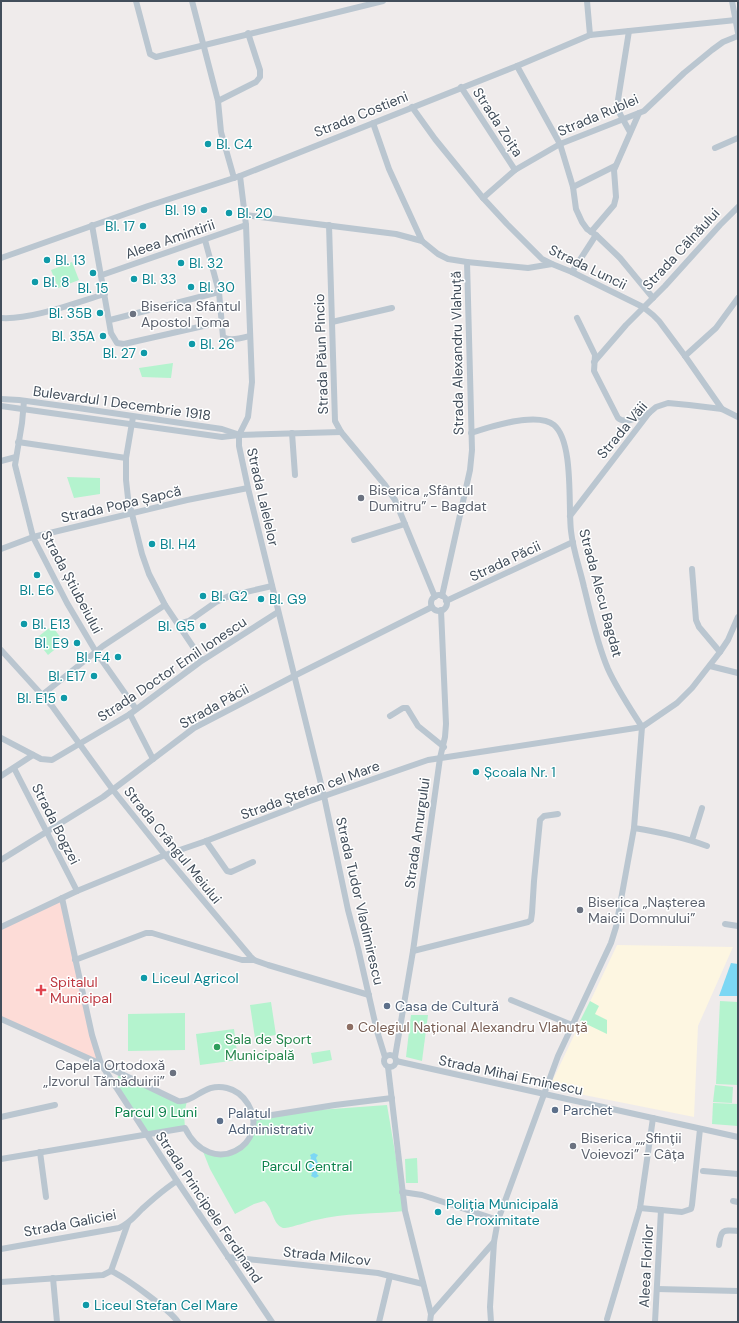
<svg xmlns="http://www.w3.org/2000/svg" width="739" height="1323" viewBox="0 0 739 1323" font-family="'DM Sans',sans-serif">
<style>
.commercial{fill:#fdf6e1}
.medical{fill:#fddcd7}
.green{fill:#b4f3ce}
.water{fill:#7cd7f4}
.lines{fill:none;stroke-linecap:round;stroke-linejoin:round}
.minor{stroke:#bac6d0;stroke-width:6}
.culture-dot{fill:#0f9aa8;stroke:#fff;stroke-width:1.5}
.worship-dot{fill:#6b7280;stroke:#fff;stroke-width:1.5}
.health-dot{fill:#e0444e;stroke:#fff;stroke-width:1.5}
.service-dot{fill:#5c6f8a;stroke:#fff;stroke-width:1.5}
.education-dot{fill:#8d6e63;stroke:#fff;stroke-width:1.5}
.leisure-dot{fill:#2e9e5b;stroke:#fff;stroke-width:1.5}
.labels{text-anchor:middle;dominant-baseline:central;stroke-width:3;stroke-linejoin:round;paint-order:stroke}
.street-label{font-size:14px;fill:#424e5b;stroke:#fff}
.culture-label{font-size:14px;fill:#0d838f;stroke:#fff;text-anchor:start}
.worship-label{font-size:14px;fill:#5b616d;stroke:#fff;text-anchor:start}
.health-label{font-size:14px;fill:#be3a42;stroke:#fff;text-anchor:start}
.service-label{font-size:14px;fill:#4e5e75;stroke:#fff;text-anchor:start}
.education-label{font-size:14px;fill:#785e54;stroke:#fff;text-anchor:start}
.leisure-label{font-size:14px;fill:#27864d;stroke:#fff;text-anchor:start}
.park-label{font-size:14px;fill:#0d824c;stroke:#fff}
</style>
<rect width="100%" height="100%" fill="#efebeb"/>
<polygon class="commercial" points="617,945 733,947 698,1026 694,1117 549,1088"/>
<polygon class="medical" points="62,898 101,1064 1,1019 1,924"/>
<g class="green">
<polygon points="72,262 79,280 58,288 51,270"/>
<polygon points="173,363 171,378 142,377 139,368"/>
<polygon points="67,477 100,478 100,494 74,498"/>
<polygon points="52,626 64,642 48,655 35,639"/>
<polygon points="590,1001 599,1006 595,1014 607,1020 607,1034 580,1021"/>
<polygon points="720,1001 738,1002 738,1085 716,1084"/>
<polygon points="271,1002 276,1035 255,1038 250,1005"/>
<polygon points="185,1013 185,1050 128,1051 128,1014"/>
<polygon points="411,1015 428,1015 422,1061 406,1057"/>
<polygon points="234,1029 238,1060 200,1065 196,1034"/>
<polygon points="330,1050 332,1060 313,1064 311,1053"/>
<polygon points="119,1074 178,1101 187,1101 184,1114 185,1128 146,1134 114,1086"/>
<polygon points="715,1085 733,1087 732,1103 713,1102"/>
<polygon points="713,1103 738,1104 738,1126 712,1124"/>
<path d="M 387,1105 L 405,1211 C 375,1214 344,1213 316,1220 C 310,1221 287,1229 283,1228 C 272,1224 273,1207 264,1201 L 254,1204 L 235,1214 L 210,1169 L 202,1149 L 224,1155 L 247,1140 L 253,1118 L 277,1113 Z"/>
<polygon points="417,1158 418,1183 406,1183 405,1159"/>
</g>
<g class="water">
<polygon points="731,963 738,964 738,996 719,996"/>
<polygon points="314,1153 318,1155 316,1158 319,1166 317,1174 319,1176 315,1178 311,1176 312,1174 309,1166 311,1157 310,1155"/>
</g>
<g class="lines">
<g class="minor">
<polyline points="136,1 150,54 156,57 383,1"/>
<polyline points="192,1 218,101 221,132 234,178"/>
<polyline points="587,1 590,35"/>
<polyline points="732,1 738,33"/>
<polyline points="629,31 618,100 620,114 630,132"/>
<polyline points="517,66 560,144 573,187 576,209 582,222 587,229 596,235 620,258 653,298"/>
<polyline points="461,87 515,170"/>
<polyline points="218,101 256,82 260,77 260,70 248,33"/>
<polyline points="412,107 435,139 483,198 507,224 542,259 552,264 572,272 643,307 653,315 659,321 685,356 722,409"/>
<polyline points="373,123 389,169 422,241 438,254 448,259 467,262 472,450 470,470 442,596"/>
<polyline points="715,148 738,138"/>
<polyline points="240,176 246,225 252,382 248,417 239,435 239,446 248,488 324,796 348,910 358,948 377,1031 385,1057"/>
<polyline points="573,187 615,166"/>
<polyline points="483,198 515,170 560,144 644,111 684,73 712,50 723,42 738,36"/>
<polyline points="245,215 396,234 422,241"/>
<polyline points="92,225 111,333 117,343 124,344 221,322"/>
<polyline points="329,225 335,421 341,432 385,485 395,500 435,597"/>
<polyline points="591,232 614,205 616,197 614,170 639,113"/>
<path d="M 205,240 L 219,292 L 223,337 C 230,342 242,338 250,336"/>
<polyline points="1,258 148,206 240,176 517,66 590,35 736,20"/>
<polyline points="467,262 528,268 552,264"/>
<polyline points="572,272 596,235"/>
<polyline points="102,275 246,225"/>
<path d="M 1,318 C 31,320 75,303 105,294"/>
<path d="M 577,318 L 595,355 L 594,371 L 618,418 C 626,425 640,416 649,413"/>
<polyline points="110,320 219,292"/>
<polyline points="332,322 392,308"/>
<polyline points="685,356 716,328 738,298"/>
<polyline points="594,362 626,325 665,286 720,225 738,207"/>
<polyline points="1,399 19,400 78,408 222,429 237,434"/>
<polyline points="24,401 22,423 15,465 33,537 67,603 96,652 136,709"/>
<polyline points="1,406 222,437 239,435 341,432"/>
<polyline points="133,417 126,458 126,480 128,498 142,554 149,574 165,605 202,660"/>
<polyline points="292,433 295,475"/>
<path d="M 471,433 C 489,427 537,411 554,425 C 574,442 568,506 571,531 C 573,550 580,569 584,587 C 591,615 597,643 608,669 C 617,689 630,708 642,727"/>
<polyline points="18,442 126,458"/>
<polyline points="1,461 16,457"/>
<polyline points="570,516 649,413 656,407 668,403 689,405 722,409 738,417"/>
<polyline points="354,540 405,524"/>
<polyline points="1,549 33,537 187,500 248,488"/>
<polyline points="692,569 696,620 699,627 720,652"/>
<circle cx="439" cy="603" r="8"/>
<polyline points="446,601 573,542"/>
<polyline points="178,624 189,621 216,602 229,596 272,586"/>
<polyline points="1,650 52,706 113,790 165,855 250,956 254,960 268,965 369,995"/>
<polyline points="710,666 738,673"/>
<polyline points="42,695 103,646 165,605"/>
<polyline points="130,714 153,759"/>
<polyline points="390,716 403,708 407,708 418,726 444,747"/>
<polyline points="1,738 41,759 52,760 130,714 200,662 278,612"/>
<polyline points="14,768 77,891"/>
<polyline points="1,776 33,755"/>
<path d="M 634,828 C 659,832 683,837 707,846"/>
<polyline points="692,840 702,808"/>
<polyline points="206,841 227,871 231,872 253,862"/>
<polyline points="1,860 103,797 194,728 294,676 432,607"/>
<polyline points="62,898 92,1035 101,1064 177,1181 272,1322"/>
<polyline points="725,924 738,926"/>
<polyline points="1,927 77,891 165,855 206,841 310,801 428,760 642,727 677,703 692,688 720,652 728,640 738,617"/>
<polyline points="413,951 528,922 531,920 532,913 534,881 540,820 544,816 558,814"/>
<polyline points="75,960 146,933 152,933 242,960 254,960"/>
<polyline points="511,1000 572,1025"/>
<path d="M 1,1019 L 101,1064 L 178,1101 C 195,1103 204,1082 227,1088 C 236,1090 243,1096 248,1104 C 272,1144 211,1181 185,1128 L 1,1159"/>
<circle cx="390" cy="1061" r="6"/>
<polyline points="395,1057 413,951 440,758 445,737 446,724 441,610"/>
<polyline points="396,1061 738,1137"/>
<polyline points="388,1067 405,1211 431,1314"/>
<polyline points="1,1117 55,1105"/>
<polyline points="253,1118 335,1105 392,1098"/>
<polyline points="40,1152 46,1197"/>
<polyline points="703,1171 738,1174"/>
<polyline points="402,1192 422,1195 498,1220"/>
<polyline points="733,1201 738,1202"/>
<polyline points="640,1208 682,1212 691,1209 692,1205 700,1129"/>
<path d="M 719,1245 C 721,1229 723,1230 738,1231"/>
<path d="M 1,1249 L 119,1228 C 130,1223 134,1217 142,1209 C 153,1199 164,1189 177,1181"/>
<polyline points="228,1257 378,1273 423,1284"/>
<polyline points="111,1271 128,1223"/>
<polyline points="53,1278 57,1322"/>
<path d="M 1,1282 L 103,1275 L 111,1271 C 125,1277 170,1310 178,1322"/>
<polyline points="657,1289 738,1291"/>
<polyline points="607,1319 640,1208 653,1118"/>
<polyline points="379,1322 390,1276"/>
<polyline points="430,1322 431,1314 494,1242"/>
<polyline points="491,1322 490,1307 494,1242 498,1220 558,1056 611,943 616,927 634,828 642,727"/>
<polyline points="655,1322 661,1210"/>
</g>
</g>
<g class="culture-dot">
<circle cx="208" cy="144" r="4"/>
<circle cx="204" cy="210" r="4"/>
<circle cx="229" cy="213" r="4"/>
<circle cx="143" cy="226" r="4"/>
<circle cx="47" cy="260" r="4"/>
<circle cx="181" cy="263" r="4"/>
<circle cx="93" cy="273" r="4"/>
<circle cx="134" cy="279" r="4"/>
<circle cx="35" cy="282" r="4"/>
<circle cx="191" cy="287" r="4"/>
<circle cx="100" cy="313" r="4"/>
<circle cx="103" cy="336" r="4"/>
<circle cx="192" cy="344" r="4"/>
<circle cx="144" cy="353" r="4"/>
<circle cx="152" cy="544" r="4"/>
<circle cx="37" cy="575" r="4"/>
<circle cx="203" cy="596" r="4"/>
<circle cx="261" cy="599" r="4"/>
<circle cx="24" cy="624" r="4"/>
<circle cx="203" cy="626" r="4"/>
<circle cx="77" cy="643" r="4"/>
<circle cx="118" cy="657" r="4"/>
<circle cx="94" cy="676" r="4"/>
<circle cx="64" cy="698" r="4"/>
<circle cx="476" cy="772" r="4"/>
<circle cx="144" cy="978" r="4"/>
<circle cx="438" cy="1212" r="4"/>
<circle cx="86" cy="1305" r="4"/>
</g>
<g class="worship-dot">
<circle cx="133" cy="314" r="4"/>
<circle cx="361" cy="498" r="4"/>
<circle cx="580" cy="910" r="4"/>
<circle cx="173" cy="1073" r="4"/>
<circle cx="573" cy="1146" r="4"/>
</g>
<path class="health-dot" d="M39 984h4v4h4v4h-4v4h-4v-4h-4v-4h4z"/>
<g class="service-dot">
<circle cx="387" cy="1006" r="4"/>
<circle cx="555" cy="1110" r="4"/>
<circle cx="220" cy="1121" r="4"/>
</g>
<circle class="education-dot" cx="350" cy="1027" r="4"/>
<circle class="leisure-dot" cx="217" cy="1047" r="4"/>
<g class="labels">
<g class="street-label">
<text transform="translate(361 114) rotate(-22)">Strada Costieni</text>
<text transform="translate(598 115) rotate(-23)">Strada Rublei</text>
<text transform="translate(498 122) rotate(57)">Strada Zoița</text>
<text transform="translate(170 239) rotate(-19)">Aleea Amintirii</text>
<text transform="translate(681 249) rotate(-47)">Strada Câlnăului</text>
<text transform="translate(588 267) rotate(26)">Strada Luncii</text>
<text transform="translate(457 353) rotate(-91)">Strada Alexandru Vlahuță</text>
<text transform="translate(321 354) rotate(-92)">Strada Păun Pincio</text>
<text transform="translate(122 403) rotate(8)">Bulevardul 1 Decembrie 1918</text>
<text transform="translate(622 430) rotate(-50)">Strada Văii</text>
<text transform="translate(263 497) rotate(77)">Strada Lalelelor</text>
<text transform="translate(121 504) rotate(-13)">Strada Popa Șapcă</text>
<text transform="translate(505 561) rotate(-25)">Strada Păcii</text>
<text transform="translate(72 582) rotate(62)">Strada Știubeiului</text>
<text transform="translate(601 593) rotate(75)">Strada Alecu Bagdat</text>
<text transform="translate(172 669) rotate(-34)">Strada Doctor Emil Ionescu</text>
<text transform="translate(214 706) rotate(-29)">Strada Păcii</text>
<text transform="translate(310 790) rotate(-20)">Strada Ștefan cel Mare</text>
<text transform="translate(56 824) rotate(63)">Strada Bogzei</text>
<text transform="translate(417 833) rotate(-82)">Strada Amurgului</text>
<text transform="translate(173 845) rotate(51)">Strada Crângul Meiului</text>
<text transform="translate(360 901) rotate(77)">Strada Tudor Vladimirescu</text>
<text transform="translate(511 1075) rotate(12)">Strada Mihai Eminescu</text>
<text transform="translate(209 1207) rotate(56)">Strada Principele Ferdinand</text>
<text transform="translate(70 1223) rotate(-11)">Strada Galiciei</text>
<text transform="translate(327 1256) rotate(6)">Strada Milcov</text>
<text transform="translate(646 1266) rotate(-87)">Aleea Florilor</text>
</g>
<g class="culture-label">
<text x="216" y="144">Bl. C4</text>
<text x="196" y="210" text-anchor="end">Bl. 19</text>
<text x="237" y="213">Bl. 20</text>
<text x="135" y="226" text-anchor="end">Bl. 17</text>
<text x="55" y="260">Bl. 13</text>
<text x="189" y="263">Bl. 32</text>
<text x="142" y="279">Bl. 33</text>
<text x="43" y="282">Bl. 8</text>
<text x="199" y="287">Bl. 30</text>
<text x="93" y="288" text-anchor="middle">Bl. 15</text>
<text x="92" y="313" text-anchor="end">Bl. 35B</text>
<text x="95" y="336" text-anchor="end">Bl. 35A</text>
<text x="200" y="344">Bl. 26</text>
<text x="136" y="353" text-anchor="end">Bl. 27</text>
<text x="160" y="544">Bl. H4</text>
<text x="37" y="590" text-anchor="middle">Bl. E6</text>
<text x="211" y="596">Bl. G2</text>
<text x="269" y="599">Bl. G9</text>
<text x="32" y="624">Bl. E13</text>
<text x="195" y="626" text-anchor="end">Bl. G5</text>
<text x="69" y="643" text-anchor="end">Bl. E9</text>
<text x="110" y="657" text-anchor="end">Bl. F4</text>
<text x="86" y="676" text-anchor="end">Bl. E17</text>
<text x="56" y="698" text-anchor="end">Bl. E15</text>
<text x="484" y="772">Școala Nr. 1</text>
<text x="152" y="978">Liceul Agricol</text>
<text x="446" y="1204">Poliția Municipală<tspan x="446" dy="16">de Proximitate</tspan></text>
<text x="94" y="1305">Liceul Stefan Cel Mare</text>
</g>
<g class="worship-label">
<text x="141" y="306">Biserica Sfântul<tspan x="141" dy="16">Apostol Toma</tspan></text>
<text x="369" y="490">Biserica „Sfântul<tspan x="369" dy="16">Dumitru” - Bagdat</tspan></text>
<text x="588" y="902">Biserica „Nașterea<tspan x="588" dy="16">Maicii Domnului”</tspan></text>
<text x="165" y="1065" text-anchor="end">Capela Ortodoxă<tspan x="165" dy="16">„Izvorul Tămăduirii”</tspan></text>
<text x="581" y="1138">Biserica „„Sfinții<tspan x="581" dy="16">Voievozi” - Câța</tspan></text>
</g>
<g class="health-label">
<text x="50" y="982">Spitalul<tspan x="50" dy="16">Municipal</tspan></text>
</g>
<g class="service-label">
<text x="395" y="1006">Casa de Cultură</text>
<text x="563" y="1110">Parchet</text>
<text x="228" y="1113">Palatul<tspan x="228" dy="16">Administrativ</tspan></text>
</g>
<g class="education-label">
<text x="358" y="1027">Colegiul Național Alexandru Vlahuță</text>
</g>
<g class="leisure-label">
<text x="225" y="1039">Sala de Sport<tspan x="225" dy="16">Municipală</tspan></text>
</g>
<g class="park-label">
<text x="156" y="1112">Parcul 9 Luni</text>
<text x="307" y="1166">Parcul Central</text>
</g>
</g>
<rect width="739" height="1323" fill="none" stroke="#424e5b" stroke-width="4"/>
</svg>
